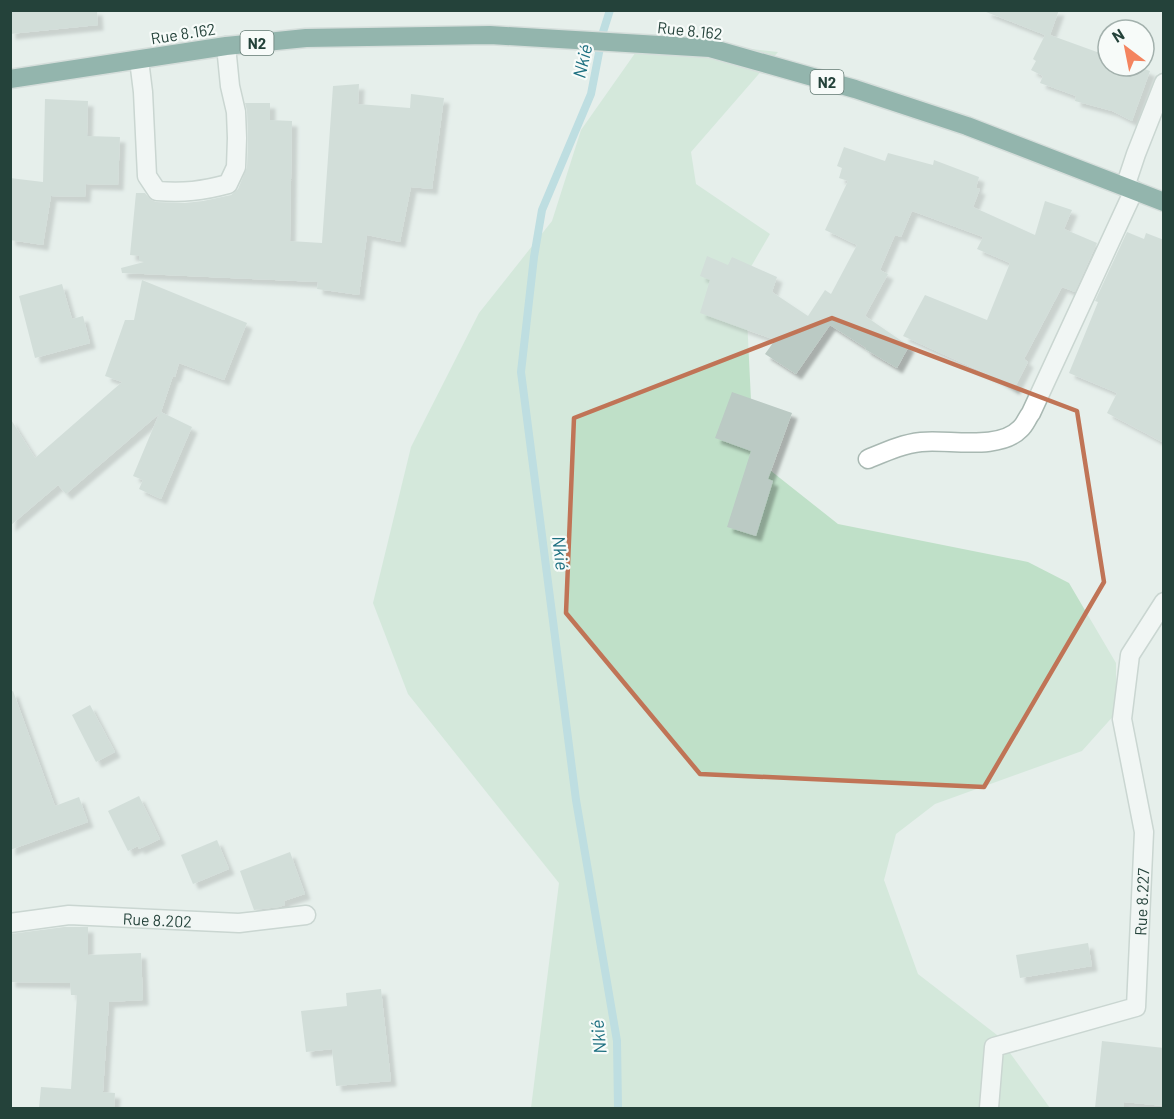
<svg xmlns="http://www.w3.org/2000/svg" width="1174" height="1119" viewBox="0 0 1174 1119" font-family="Barlow,sans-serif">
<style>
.green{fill:#bfe0c8}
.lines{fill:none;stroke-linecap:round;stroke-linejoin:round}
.stream{stroke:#8ec9d4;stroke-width:8}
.building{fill:#bbcac4;filter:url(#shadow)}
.street-casing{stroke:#a8b8b2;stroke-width:21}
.highway-casing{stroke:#c2cac8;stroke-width:21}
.street{stroke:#fff;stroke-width:18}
.highway{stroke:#2f6f62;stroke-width:18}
.marked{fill:none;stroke:#c07456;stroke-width:4.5;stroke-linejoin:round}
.labels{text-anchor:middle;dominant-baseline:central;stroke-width:4.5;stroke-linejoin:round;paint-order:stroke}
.shield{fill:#f7fbf9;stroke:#637a73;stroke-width:1.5}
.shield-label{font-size:15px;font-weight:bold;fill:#24423a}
.street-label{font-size:16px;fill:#24423a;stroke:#f7fbf9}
.water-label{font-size:18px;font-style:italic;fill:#1c6f80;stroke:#f7fbf9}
</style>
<defs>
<filter id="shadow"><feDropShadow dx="5.5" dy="5.5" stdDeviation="1.5" flood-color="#0004"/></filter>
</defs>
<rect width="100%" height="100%" fill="#e6efeb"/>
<polygon class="green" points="734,47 778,52 691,152 696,184 770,234 745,277 752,421 766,467 838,524 1028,562 1069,583 1116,663 1116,713 1082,751 935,804 896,834 884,880 918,974 997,1035 1050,1108 531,1108 559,883 408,694 373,603 411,447 479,313 552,221 581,130 638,49"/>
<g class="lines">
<polyline class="stream" points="610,10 603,32 591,94 542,210 534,257 521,372 576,800 617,1041 618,1108"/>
</g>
<g class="building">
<polygon points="10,10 97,10 98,25 10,34"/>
<polygon points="986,10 1059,10 1050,35 1108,56 1108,66 1136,66 1150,71 1132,121 1112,111 1075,101 1076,96 1040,83 1043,76 1031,70 1036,61 1033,59 1045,35 986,12"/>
<polygon points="359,84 358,104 410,108 411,94 444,98 432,189 411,187 400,242 367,235 359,295 317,289 318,282 122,273 121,268 144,262 139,261 139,256 130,255 136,193 145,193 151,200 156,202 185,203 203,201 231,195 238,189 247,167 248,138 247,111 245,103 270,103 270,120 292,121 290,241 322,243 333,86"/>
<polygon points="45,99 88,101 87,136 120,137 118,185 86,184 85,197 51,196 43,245 10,240 10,178 43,182"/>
<polygon points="844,147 885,161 888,153 933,165 934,160 979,177 976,188 980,189 973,207 1035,235 1045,201 1072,210 1064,229 1097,243 1075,292 1062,287 1024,359 1028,362 1014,389 998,379 903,336 925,295 987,320 1010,263 977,249 983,237 912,211 901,237 895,235 880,270 888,274 865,316 909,346 897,368 865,349 866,348 830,325 796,374 765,354 775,340 700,313 710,280 700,276 707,256 728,265 732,257 777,277 772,292 808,316 825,290 831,294 857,245 825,230 848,181 839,178 842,168 837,166"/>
<polygon points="1127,232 1144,239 1146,233 1164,240 1164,443 1107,413 1117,393 1069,373 1098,302 1095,301"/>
<polygon points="142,280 247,323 224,380 179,363 175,377 173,376 161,412 192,427 161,499 139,489 143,480 133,476 159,414 66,494 58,485 10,526 10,418 35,458 122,382 105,376 125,320 134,320"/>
<polygon points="62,284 72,319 83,316 90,343 35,358 19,296"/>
<polygon points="732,392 792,413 768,479 773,481 756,536 727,527 751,451 715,438"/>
<polygon points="13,691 55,806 79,797 88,822 10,850 10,692"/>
<polygon points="90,705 115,752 96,762 72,715"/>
<polygon points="139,796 160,839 139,849 138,846 128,851 108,811"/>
<polygon points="217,840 229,869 193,884 181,855"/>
<polygon points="290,852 305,894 284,901 285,905 279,907 254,910 240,871"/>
<polygon points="64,927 88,927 88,955 141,953 143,1000 109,1002 103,1092 115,1093 114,1108 39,1108 41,1087 71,1089 77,995 71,995 70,983 10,982 10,934"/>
<polygon points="1088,943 1092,966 1020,978 1016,955"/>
<polygon points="381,989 391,1081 336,1086 332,1049 306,1052 301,1011 347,1006 346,993"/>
<polygon points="1102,1041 1164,1048 1164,1106 1124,1102 1124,1108 1095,1108"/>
</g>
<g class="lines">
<defs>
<g id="street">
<path d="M 139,60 L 143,92 L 147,176 L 157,191 C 184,193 202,191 228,184 L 236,167 L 237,138 L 236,112 L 230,86 L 226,46"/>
<polyline points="1125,187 1136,154 1164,83"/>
<path d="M 868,459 C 885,452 902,444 921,442 C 948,439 999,451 1020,429 C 1025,425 1027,418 1031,413 L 1134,190"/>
<path id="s1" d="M 10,923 L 69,915 L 239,923 L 306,915"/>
<path id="s2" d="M 989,1108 L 994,1047 L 1136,1007 L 1144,832 L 1122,719 L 1130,655 L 1164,602"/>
</g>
<polyline id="highway" points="10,79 226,46 306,38 490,35 710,48 855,89 967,126 1164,202"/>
</defs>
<use href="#street" class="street-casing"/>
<use href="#highway" class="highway-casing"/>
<use href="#street" class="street"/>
<use href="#highway" class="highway"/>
</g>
<path d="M0 0H1174V1119H0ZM 832,318 L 1077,411 L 1104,582 L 984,787 L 700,774 L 566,613 L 574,418 Z" fill="#e6efeb" fill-opacity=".55" fill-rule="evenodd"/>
<path class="marked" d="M 832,318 L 1077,411 L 1104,582 L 984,787 L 700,774 L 566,613 L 574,418 Z"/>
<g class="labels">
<g class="shield">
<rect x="240.5" y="31" width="33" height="24" rx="4.5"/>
<rect x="810.5" y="70" width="33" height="24" rx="4.5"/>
</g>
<g class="shield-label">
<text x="257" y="43">N2</text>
<text x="827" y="82">N2</text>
</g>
<g class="street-label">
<text transform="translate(690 30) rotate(6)">Rue 8.162</text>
<text transform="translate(183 33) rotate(-9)">Rue 8.162</text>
<text stroke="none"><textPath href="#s2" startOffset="314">Rue 8.227</textPath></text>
<text stroke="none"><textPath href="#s1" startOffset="148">Rue 8.202</textPath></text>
</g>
<g class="water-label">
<text transform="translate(582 61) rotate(-77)">Nkié</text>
<text transform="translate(561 553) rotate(83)">Nkié</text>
<text transform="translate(598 1037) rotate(-96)">Nkié</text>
</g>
</g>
<rect width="1174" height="1119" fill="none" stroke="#24423a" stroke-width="24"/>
<g transform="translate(1126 48) rotate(328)"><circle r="28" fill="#f7fbf9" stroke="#a3b1ad" stroke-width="1.5"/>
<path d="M0-4.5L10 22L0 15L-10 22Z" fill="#f4845f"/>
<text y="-9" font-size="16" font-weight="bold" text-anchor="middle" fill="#24423a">N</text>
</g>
</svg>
